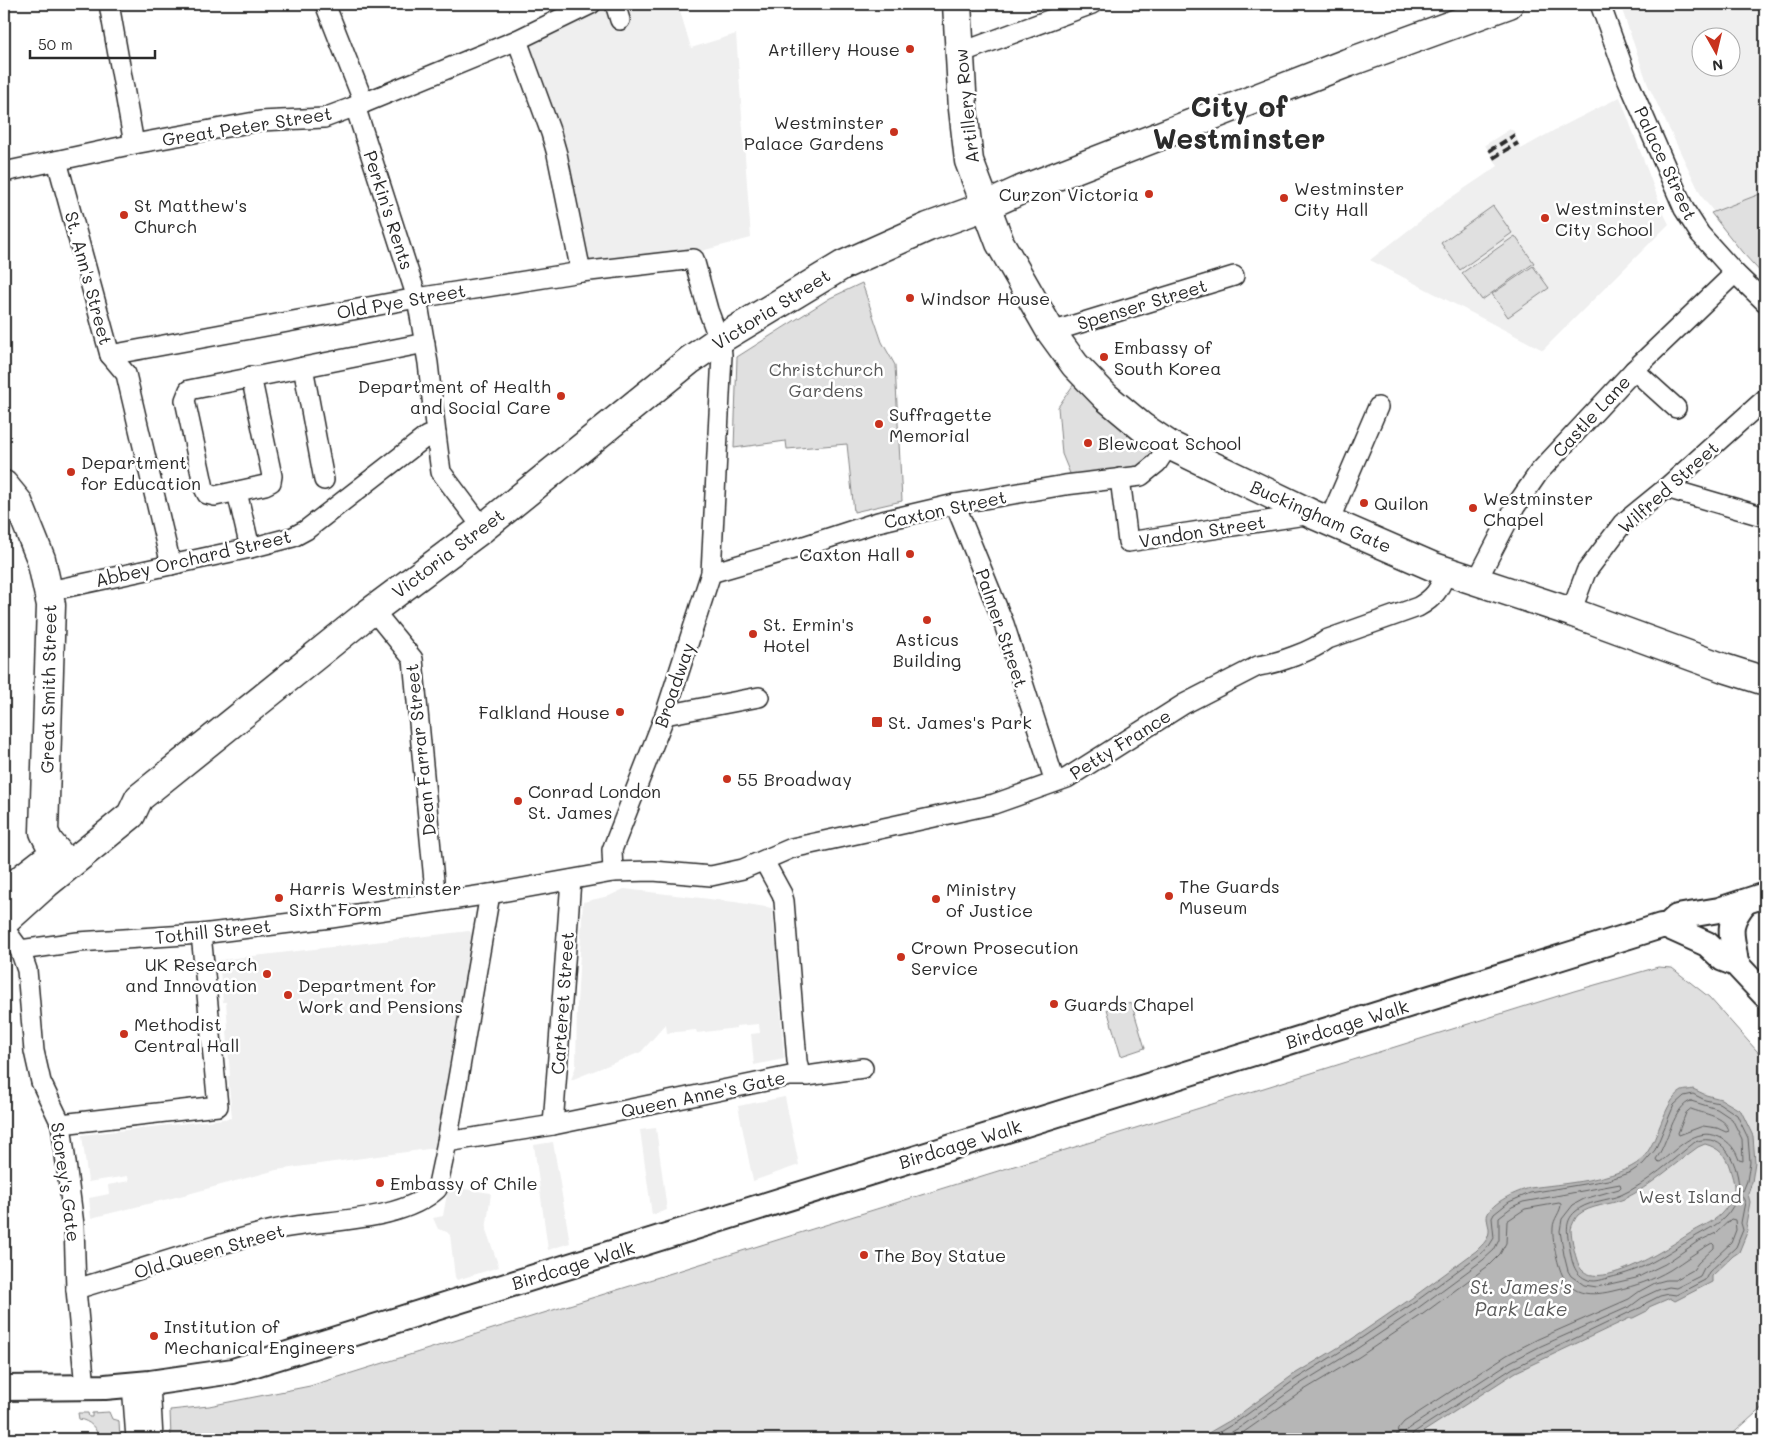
<svg xmlns="http://www.w3.org/2000/svg" width="1769" height="1443" viewBox="0 0 1769 1443" font-family="Mali,sans-serif">
<style>
.built{fill:#efefef;fill-rule:evenodd}
.green{fill:#e0e0e0;stroke:#868686}
.water{fill:#b6b6b6;stroke:#7e7e7e;fill-rule:evenodd}
.lines{fill:none;stroke-linecap:round;stroke-linejoin:round}
.shore{stroke:#636363;stroke-width:1}
.minor-casing{stroke:#2b2b2b;stroke-width:22}
.tertiary-casing{stroke:#2b2b2b;stroke-width:28}
.secondary-casing{stroke:#2b2b2b;stroke-width:31}
.primary-casing{stroke:#2b2b2b;stroke-width:31}
.minor{stroke:#fff;stroke-width:19}
.tertiary{stroke:#fff;stroke-width:24}
.secondary{stroke:#fff;stroke-width:28}
.primary{stroke:#fff;stroke-width:28}
.rail{stroke:#2b2b2b;stroke-width:4;stroke-dasharray:8 4;stroke-linecap:butt}
.poi-dot{fill:#c8321e;stroke:#fff;stroke-width:2}
.labels{text-anchor:middle;dominant-baseline:central;stroke-width:5;stroke-linejoin:round;paint-order:stroke}
.poi-label{font-size:18px;fill:#2b2b2b;stroke:#fff;text-anchor:start}
.street-label{font-size:18px;fill:#2b2b2b;stroke:#fff}
.park-label{font-size:18px;fill:#585858;stroke:#fff}
.water-label{font-size:19px;font-style:italic;fill:#5c5c5c;stroke:#fff}
.town-label{font-size:28px;font-weight:bold;fill:#2b2b2b;stroke:#fff}
</style>
<rect width="100%" height="100%" fill="#fff"/>
<filter id="ink" filterUnits="userSpaceOnUse"><feTurbulence type="fractalNoise" baseFrequency=".02" numOctaves="2"/><feDisplacementMap in="SourceGraphic" scale="10" xChannelSelector="R" yChannelSelector="G"/><feConvolveMatrix kernelMatrix="1 2 1 2 8 2 1 2 1" color-interpolation-filters="sRGB"/></filter>
<g filter="url(#ink)">
<g class="built">
<polygon points="608,4 678,4 691,48 736,34 751,238 682,256 586,267 526,45"/>
<path d="M 1620,4 L 1765,4 L 1765,268 L 1747,254 L 1702,197 L 1648,85 ZM 1702,38 L 1732,38 L 1732,68 L 1702,68 Z"/>
<polygon points="1620,97 1663,212 1669,224 1543,350 1370,260 1446,201 1498,166 1485,145 1510,129 1514,131 1521,149 1553,131"/>
<polygon points="624,889 735,902 772,908 776,946 784,1059 754,1065 751,1034 760,1033 759,1024 736,1026 736,1028 697,1033 696,1030 667,1033 666,1024 641,1052 571,1080 576,1066 577,1004 583,902 609,896"/>
<polygon points="469,931 475,935 435,1148 276,1170 188,1194 91,1218 89,1198 109,1194 108,1185 129,1181 128,1176 88,1182 82,1135 232,1118 228,1076 230,1076 227,1030 228,1029 226,1002 223,1002 219,960"/>
<polygon points="785,1097 799,1165 753,1181 738,1106"/>
<polygon points="656,1128 667,1210 652,1215 640,1130"/>
<polygon points="553,1142 570,1243 548,1250 534,1145"/>
<polygon points="451,1187 491,1193 486,1230 499,1267 457,1280 455,1277 450,1235 447,1232 438,1229 433,1218 443,1216 448,1188"/>
</g>
<g class="green">
<polygon points="1765,192 1765,277 1742,252 1711,213"/>
<polygon points="1493,206 1512,233 1460,270 1441,243"/>
<polygon points="1515,236 1534,263 1482,300 1462,273"/>
<polygon points="1533,266 1549,288 1508,317 1492,294"/>
<polygon points="862,283 882,342 895,365 902,501 854,512 847,444 787,449 786,441 734,448 737,357 830,298"/>
<polygon points="1078,378 1157,445 1156,476 1071,476 1062,454 1058,407"/>
<polygon points="1658,967 1672,968 1709,997 1765,1060 1765,1405 1727,1439 171,1439 170,1410 209,1406 310,1386 1574,991"/>
<polygon points="1131,1002 1145,1048 1121,1056 1107,1009"/>
<path d="M 109,1412 L 112,1419 L 119,1421 L 120,1439 L 99,1439 C 97,1428 90,1421 79,1419 L 78,1413 L 88,1413 L 89,1417 L 92,1417 L 92,1413 Z"/>
</g>
<path class="water" d="M 1693,1089 L 1706,1095 L 1721,1099 L 1741,1111 L 1753,1136 L 1755,1162 L 1752,1182 L 1748,1194 L 1750,1202 L 1746,1224 L 1748,1230 L 1739,1252 L 1733,1256 L 1712,1276 L 1712,1282 L 1675,1301 L 1670,1298 L 1649,1307 L 1647,1311 L 1633,1318 L 1630,1318 L 1516,1372 L 1412,1439 L 1198,1439 L 1236,1417 L 1293,1375 L 1349,1341 L 1412,1298 L 1476,1251 C 1483,1244 1490,1239 1489,1228 C 1488,1224 1487,1220 1487,1216 C 1491,1202 1518,1191 1530,1188 C 1559,1184 1619,1180 1641,1160 C 1659,1143 1663,1101 1682,1091 C 1685,1090 1690,1090 1693,1089 ZM 1705,1144 C 1719,1148 1726,1155 1730,1169 C 1732,1177 1736,1186 1733,1195 C 1730,1202 1726,1209 1721,1214 C 1712,1223 1700,1227 1689,1234 C 1669,1247 1601,1292 1581,1269 C 1576,1263 1571,1237 1571,1229 C 1572,1225 1575,1218 1578,1215 C 1590,1205 1610,1205 1624,1199 C 1651,1186 1674,1164 1698,1147 Z"/>
<g class="lines">
<g class="shore">
<path d="M 1691,1101 L 1717,1109 L 1732,1119 L 1742,1139 L 1743,1161 L 1739,1160 C 1735,1149 1730,1142 1719,1137 C 1695,1126 1677,1150 1660,1162 L 1657,1161 L 1656,1159 C 1667,1145 1674,1105 1691,1101 Z"/>
<path d="M 1691,1109 C 1703,1114 1726,1116 1729,1131 L 1726,1132 L 1717,1128 L 1703,1126 L 1679,1135 L 1678,1133 L 1686,1113 Z"/>
<path d="M 1208,1439 L 1238,1421 L 1296,1379 L 1351,1345 L 1415,1302 L 1479,1255 L 1489,1246 L 1494,1238 L 1492,1218 L 1494,1214 L 1509,1202 L 1530,1193 L 1608,1180 L 1631,1172 L 1643,1164 L 1655,1150 L 1674,1105 L 1684,1096 L 1693,1094 L 1705,1100 L 1719,1103 L 1737,1115 L 1748,1138 L 1750,1162 L 1747,1181 L 1743,1191 L 1739,1190 C 1739,1167 1725,1130 1695,1142 C 1672,1160 1648,1183 1621,1195 C 1607,1201 1586,1201 1575,1212 C 1565,1221 1567,1232 1569,1243 C 1571,1256 1572,1273 1586,1279 C 1593,1283 1601,1280 1608,1278 C 1645,1270 1662,1256 1693,1238 C 1704,1231 1715,1227 1725,1217 C 1731,1211 1735,1203 1738,1195 L 1741,1194 L 1745,1202 L 1741,1223 L 1743,1230 L 1736,1247 L 1709,1272 L 1705,1280 L 1676,1295 L 1669,1294 L 1660,1296 L 1646,1303 L 1642,1307 L 1628,1313 L 1513,1368 L 1413,1433 L 1410,1439"/>
<polyline points="1220,1439 1242,1426 1300,1384 1355,1350 1418,1308 1483,1260 1494,1250 1499,1240 1499,1217 1512,1207 1523,1202 1620,1184 1621,1187 1619,1189 1584,1199 1573,1205 1562,1219 1560,1231 1564,1255 1568,1271 1571,1276 1584,1285 1597,1287 1636,1278 1665,1264 1697,1242 1716,1233 1731,1219 1735,1220 1736,1230 1731,1243 1704,1268 1700,1276 1676,1288 1669,1287 1658,1290 1643,1297 1631,1306 1541,1346 1510,1362 1409,1428 1405,1433 1404,1439"/>
<path d="M 1234,1439 L 1304,1390 L 1359,1357 L 1423,1314 L 1488,1266 L 1500,1254 L 1506,1243 L 1507,1221 L 1525,1209 L 1559,1203 L 1561,1204 C 1561,1212 1553,1219 1553,1228 C 1552,1240 1556,1255 1559,1266 C 1568,1297 1590,1297 1617,1290 C 1635,1286 1653,1280 1670,1270 C 1684,1261 1697,1251 1712,1243 L 1714,1245 L 1714,1248 L 1698,1263 L 1693,1270 L 1675,1280 L 1666,1280 L 1655,1283 L 1640,1291 L 1629,1299 L 1538,1339 L 1507,1355 L 1404,1422 L 1398,1429 L 1396,1439"/>
</g>
<defs>
<g id="minor">
<polyline points="109,4 134,144"/>
<polyline points="325,4 364,103"/>
<polyline points="615,4 620,20"/>
<polyline points="1600,4 1627,78 1684,209 1700,234 1735,273 1765,302"/>
<polyline points="517,40 551,133 557,154 581,272"/>
<polyline points="960,53 1092,4"/>
<polyline points="355,106 417,298 428,363 436,434"/>
<polyline points="57,161 110,355 126,374 171,565"/>
<polyline points="4,172 134,144 260,121 324,118 364,103 517,40 591,4"/>
<polyline points="1051,332 1234,276"/>
<polyline points="110,355 417,298 581,272 694,259 708,310 721,345 722,355 711,573 665,715 612,850 613,872"/>
<polyline points="303,367 324,480"/>
<polyline points="1634,370 1676,408"/>
<polyline points="251,376 272,476 271,482 265,485 215,496 207,494 204,488 185,400 189,390 425,343"/>
<polyline points="1120,478 1128,542 1312,514"/>
<polyline points="1666,488 1765,517"/>
<polyline points="237,492 250,548"/>
<polyline points="955,504 1004,624 1055,782"/>
<polyline points="1329,521 1378,407"/>
<polyline points="711,573 804,546 878,522 955,504 1065,485 1141,476 1157,463 1169,445"/>
<polyline points="1476,582 1515,507 1539,472 1634,370 1735,273"/>
<polyline points="49,591 250,548 293,537 306,530 427,436 436,434 441,472 483,528"/>
<polyline points="373,610 413,659 436,902"/>
<polyline points="1571,612 1586,572 1623,523 1666,488 1765,399"/>
<polyline points="665,715 759,697"/>
<polyline points="764,861 782,894 784,901 797,1061 800,1075"/>
<polyline points="4,928 20,950 27,970 34,1051 41,1082 61,1124 74,1225 76,1289 85,1388"/>
<path d="M 20,950 L 78,942 L 201,934 L 331,918 L 490,894 L 613,872 L 653,871 L 711,876 L 743,869 L 792,848 L 994,804 L 1067,778 L 1184,704 L 1258,666 C 1279,663 1312,651 1328,639 L 1418,607 C 1436,597 1439,589 1447,571"/>
<polyline points="61,1124 218,1106 201,934"/>
<polyline points="553,1125 571,880"/>
<polyline points="447,1142 490,894"/>
<path d="M 76,1289 C 141,1270 204,1247 269,1231 C 318,1218 398,1225 437,1189 L 447,1142 L 553,1125 L 790,1076 L 807,1076 L 863,1068"/>
<polyline points="150,1383 153,1439"/>
<polyline points="132,1384 136,1439"/>
</g>
<g id="tertiary">
<polyline points="1667,926 1707,944 1723,959 1736,964 1765,995"/>
<path d="M 1736,964 C 1733,934 1724,928 1745,902"/>
<polyline points="4,1388 105,1387 150,1383 233,1371 1626,937 1661,926 1667,926 1677,917 1719,910 1765,895"/>
</g>
<g id="secondary">
<polyline points="957,4 963,109 969,161 986,206 1000,243 1051,332 1075,365 1106,397 1142,427 1169,445 1312,514 1434,567 1571,612 1724,668 1765,681"/>
<polyline points="4,485 18,502 41,559 51,605 44,832 49,842 68,865"/>
</g>
<g id="primary">
<polyline points="4,896 25,876 56,852"/>
<polyline points="4,922 46,884 131,815 139,798 365,616 483,528 690,360 719,340 843,265 928,227 986,206 1021,190 1347,63 1509,4"/>
</g>
</defs>
<use href="#minor" class="minor-casing"/>
<use href="#tertiary" class="tertiary-casing"/>
<use href="#secondary" class="secondary-casing"/>
<use href="#primary" class="primary-casing"/>
<use href="#minor" class="minor"/>
<use href="#tertiary" class="tertiary"/>
<use href="#secondary" class="secondary"/>
<use href="#primary" class="primary"/>
<g class="rail">
<polyline points="1489,151 1515,135"/>
<polyline points="1493,158 1518,143"/>
</g>
</g>
</g>
<g class="poi-dot">
<circle cx="910" cy="49" r="5"/>
<circle cx="894" cy="132" r="5"/>
<circle cx="1149" cy="194" r="5"/>
<circle cx="1284" cy="198" r="5"/>
<circle cx="124" cy="215" r="5"/>
<circle cx="1545" cy="218" r="5"/>
<circle cx="910" cy="298" r="5"/>
<circle cx="1104" cy="357" r="5"/>
<circle cx="561" cy="396" r="5"/>
<circle cx="879" cy="424" r="5"/>
<circle cx="1088" cy="443" r="5"/>
<circle cx="71" cy="472" r="5"/>
<circle cx="1364" cy="503" r="5"/>
<circle cx="1473" cy="508" r="5"/>
<circle cx="910" cy="554" r="5"/>
<circle cx="927" cy="620" r="5"/>
<circle cx="753" cy="634" r="5"/>
<circle cx="620" cy="712" r="5"/>
<rect x="871" y="716" width="12" height="12" rx="2.5"/>
<circle cx="727" cy="779" r="5"/>
<circle cx="518" cy="801" r="5"/>
<circle cx="1169" cy="896" r="5"/>
<circle cx="279" cy="898" r="5"/>
<circle cx="936" cy="899" r="5"/>
<circle cx="901" cy="957" r="5"/>
<circle cx="267" cy="974" r="5"/>
<circle cx="288" cy="995" r="5"/>
<circle cx="1054" cy="1004" r="5"/>
<circle cx="124" cy="1034" r="5"/>
<circle cx="380" cy="1183" r="5"/>
<circle cx="864" cy="1255" r="5"/>
<circle cx="154" cy="1336" r="5"/>
</g>
<g class="labels">
<g class="poi-label">
<text x="900" y="49" text-anchor="end">Artillery House</text>
<text x="884" y="122" text-anchor="end">Westminster<tspan x="884" dy="21">Palace Gardens</tspan></text>
<text x="1294" y="188">Westminster<tspan x="1294" dy="21">City Hall</tspan></text>
<text x="1139" y="194" text-anchor="end">Curzon Victoria</text>
<text x="134" y="205">St Matthew's<tspan x="134" dy="21">Church</tspan></text>
<text x="1555" y="208">Westminster<tspan x="1555" dy="21">City School</tspan></text>
<text x="920" y="298">Windsor House</text>
<text x="1114" y="347">Embassy of<tspan x="1114" dy="21">South Korea</tspan></text>
<text x="551" y="386" text-anchor="end">Department of Health<tspan x="551" dy="21">and Social Care</tspan></text>
<text x="889" y="414">Suffragette<tspan x="889" dy="21">Memorial</tspan></text>
<text x="1098" y="443">Blewcoat School</text>
<text x="81" y="462">Department<tspan x="81" dy="21">for Education</tspan></text>
<text x="1483" y="498">Westminster<tspan x="1483" dy="21">Chapel</tspan></text>
<text x="1374" y="503">Quilon</text>
<text x="900" y="554" text-anchor="end">Caxton Hall</text>
<text x="763" y="624">St. Ermin's<tspan x="763" dy="21">Hotel</tspan></text>
<text x="927" y="639" text-anchor="middle">Asticus<tspan x="927" dy="21">Building</tspan></text>
<text x="610" y="712" text-anchor="end">Falkland House</text>
<text x="888" y="722">St. James's Park</text>
<text x="737" y="779">55 Broadway</text>
<text x="528" y="791">Conrad London<tspan x="528" dy="21">St. James</tspan></text>
<text x="1179" y="886">The Guards<tspan x="1179" dy="21">Museum</tspan></text>
<text x="289" y="888">Harris Westminster<tspan x="289" dy="21">Sixth Form</tspan></text>
<text x="946" y="889">Ministry<tspan x="946" dy="21">of Justice</tspan></text>
<text x="911" y="947">Crown Prosecution<tspan x="911" dy="21">Service</tspan></text>
<text x="257" y="964" text-anchor="end">UK Research<tspan x="257" dy="21">and Innovation</tspan></text>
<text x="298" y="985">Department for<tspan x="298" dy="21">Work and Pensions</tspan></text>
<text x="1064" y="1004">Guards Chapel</text>
<text x="134" y="1024">Methodist<tspan x="134" dy="21">Central Hall</tspan></text>
<text x="390" y="1183">Embassy of Chile</text>
<text x="874" y="1255">The Boy Statue</text>
<text x="164" y="1326">Institution of<tspan x="164" dy="21">Mechanical Engineers</tspan></text>
</g>
<g class="street-label">
<text transform="translate(966 106) rotate(-96)">Artillery Row</text>
<text transform="translate(247 126) rotate(-9)">Great Peter Street</text>
<text transform="translate(1666 163) rotate(65)">Palace Street</text>
<text transform="translate(389 210) rotate(72)">Perkin's Rents</text>
<text transform="translate(89 278) rotate(75)">St. Ann's Street</text>
<text transform="translate(401 301) rotate(-10)">Old Pye Street</text>
<text transform="translate(1142 304) rotate(-17)">Spenser Street</text>
<text transform="translate(771 309) rotate(-32)">Victoria Street</text>
<text transform="translate(1591 416) rotate(-47)">Castle Lane</text>
<text transform="translate(1668 487) rotate(-42)">Wilfred Street</text>
<text transform="translate(945 509) rotate(-12)">Caxton Street</text>
<text transform="translate(1321 516) rotate(24)">Buckingham Gate</text>
<text transform="translate(1202 531) rotate(-9)">Vandon Street</text>
<text transform="translate(448 553) rotate(-37)">Victoria Street</text>
<text transform="translate(193 558) rotate(-13)">Abbey Orchard Street</text>
<text transform="translate(1002 628) rotate(71)">Palmer Street</text>
<text transform="translate(674 685) rotate(-71)">Broadway</text>
<text transform="translate(48 689) rotate(-89)">Great Smith Street</text>
<text transform="translate(1120 744) rotate(-32)">Petty France</text>
<text transform="translate(420 750) rotate(-96)">Dean Farrar Street</text>
<text transform="translate(213 931) rotate(-6)">Tothill Street</text>
<text transform="translate(562 1003) rotate(-86)">Carteret Street</text>
<text transform="translate(1347 1024) rotate(-17)">Birdcage Walk</text>
<text transform="translate(703 1094) rotate(-12)">Queen Anne's Gate</text>
<text transform="translate(960 1144) rotate(-17)">Birdcage Walk</text>
<text transform="translate(66 1182) rotate(82)">Storey's Gate</text>
<text transform="translate(209 1251) rotate(-16)">Old Queen Street</text>
<text transform="translate(573 1265) rotate(-17)">Birdcage Walk</text>
</g>
<g class="park-label">
<text x="826" y="369">Christchurch<tspan x="826" dy="21">Gardens</tspan></text>
<text x="1690" y="1196">West Island</text>
</g>
<g class="water-label">
<text x="1521" y="1286">St. James's<tspan x="1521" dy="22">Park Lake</tspan></text>
</g>
<g class="town-label">
<text x="1239" y="106">City of<tspan x="1239" dy="32">Westminster</tspan></text>
</g>
</g>
<rect width="1769" height="1443" fill="none" stroke="#fff" stroke-width="20"/>
<rect x="10" y="10" width="1749" height="1423" fill="none" stroke="#2b2b2b" stroke-width="2" filter="url(#ink)"/>
<g transform="translate(1716 52) rotate(172)"><circle r="24" fill="#ffffff" stroke="#aaaaaa"/>
<path d="M0-4L9 19L0 12L-9 19Z" fill="#c8321e"/>
<text y="-8" font-size="14" font-weight="bold" text-anchor="middle" fill="#2b2b2b">N</text>
</g>
<path d="M30 50v8h125v-8" fill="none" stroke="#2b2b2b" stroke-width="2.5"/>
<text x="38" y="50" font-size="15" fill="#2b2b2b" stroke="#ffffff" stroke-width="4" paint-order="stroke">50 m</text>
</svg>
